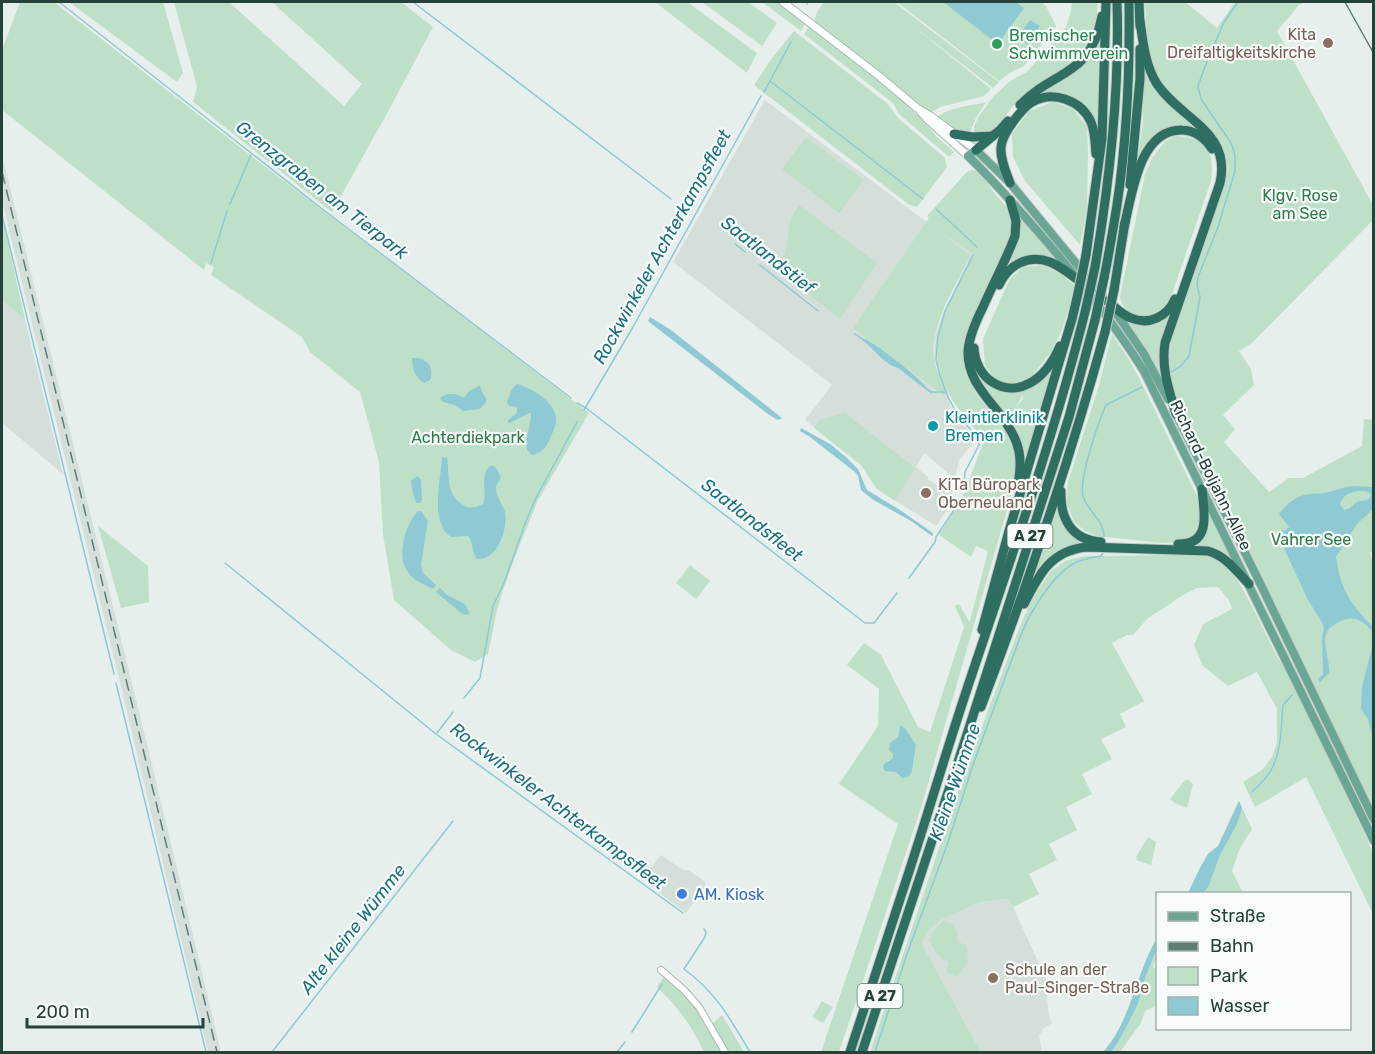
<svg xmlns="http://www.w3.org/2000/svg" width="1375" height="1054" viewBox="0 0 1375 1054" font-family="Rubik,sans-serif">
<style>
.built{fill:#d4dfda;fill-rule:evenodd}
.green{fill:#bfe0c8;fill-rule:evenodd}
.water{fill:#8ec9d4;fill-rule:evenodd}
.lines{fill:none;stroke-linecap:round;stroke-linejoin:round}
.stream{stroke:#8ec9d4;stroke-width:1.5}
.tertiary-casing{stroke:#a8b8b2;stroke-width:8}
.secondary-casing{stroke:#a4bbb3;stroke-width:9}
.primary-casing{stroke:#c2cac8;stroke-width:10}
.motorway-casing{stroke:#c2cac8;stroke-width:11}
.tertiary{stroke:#fff;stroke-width:6}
.secondary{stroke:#fff;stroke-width:7}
.primary{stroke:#6aa596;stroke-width:8}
.motorway{stroke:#2f6f62;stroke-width:9}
.tram{stroke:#5f7d75;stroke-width:1.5}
.rail{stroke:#5f7d75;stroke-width:1.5;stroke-dasharray:12 6;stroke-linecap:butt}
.motorway-bridge-casing{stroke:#c2cac8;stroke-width:11;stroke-linecap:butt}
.motorway-bridge{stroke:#2f6f62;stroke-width:9}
.education-dot{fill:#8d6e63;stroke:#f7fbf9;stroke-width:2}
.leisure-dot{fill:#2e9e5b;stroke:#f7fbf9;stroke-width:2}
.culture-dot{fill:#0f9aa8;stroke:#f7fbf9;stroke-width:2}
.shop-dot{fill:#3f7fe0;stroke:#f7fbf9;stroke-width:2}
.labels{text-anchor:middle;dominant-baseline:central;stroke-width:4.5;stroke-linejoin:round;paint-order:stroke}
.shield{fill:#f7fbf9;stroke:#637a73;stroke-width:1.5}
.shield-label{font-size:15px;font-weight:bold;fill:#24423a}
.education-label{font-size:16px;fill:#785e54;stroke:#f7fbf9;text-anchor:start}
.leisure-label{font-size:16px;fill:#27864d;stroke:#f7fbf9;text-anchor:start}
.park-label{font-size:16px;fill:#2d7a4b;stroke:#f7fbf9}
.culture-label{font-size:16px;fill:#0d838f;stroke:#f7fbf9;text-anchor:start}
.street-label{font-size:16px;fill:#24423a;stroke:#f7fbf9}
.shop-label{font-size:16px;fill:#366cbe;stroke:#f7fbf9;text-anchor:start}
.water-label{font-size:18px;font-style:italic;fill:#1c6f80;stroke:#f7fbf9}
</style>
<rect width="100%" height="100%" fill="#e6efeb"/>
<g class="built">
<path d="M 765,100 L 913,212 L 974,255 L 944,313 L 936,358 L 948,393 L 951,410 L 972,434 L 973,443 L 959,460 L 956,475 L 952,476 L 924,453 L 916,467 L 928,477 L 928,479 L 943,489 L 945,488 L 956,497 L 936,526 L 877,489 L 861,465 L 805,420 L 832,385 L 673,262 ZM 971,255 L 943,313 L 935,336 L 934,360 L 946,394 L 942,396 L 910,370 Z"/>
<polygon points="2,155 154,773 221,1052 208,1052 195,998 117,670 2,201"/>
<polygon points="2,300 25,320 63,474 2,423"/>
<polygon points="661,855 683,870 688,870 703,880 705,883 705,886 686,913 642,879"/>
<polygon points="1007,899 1013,907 1047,981 1047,999 1049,1016 1052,1023 1044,1028 1039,1036 1042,1051 1037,1052 981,1052 922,944 928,931 941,920 980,902"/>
</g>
<g class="green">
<polygon points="20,2 54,2 254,158 589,413 538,500 515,557 503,590 497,610 488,654 475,662 451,650 394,600 383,534 379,462 360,392 310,352 302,337 211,275 214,267 206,263 204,270 2,110 2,50"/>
<polygon points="69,2 163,2 183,73 177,82"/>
<polygon points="174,2 229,2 344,106 362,84 272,2 401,2 433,27 390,108 332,212 193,102 197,87"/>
<polygon points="655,2 687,2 757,53 747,73"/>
<polygon points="702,2 748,2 777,23 762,46"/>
<polygon points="762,2 779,2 806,22 801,31"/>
<polygon points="824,2 894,2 999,82 993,88 912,25 991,89 984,96 940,107 931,113 814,22 817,12"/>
<polygon points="897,2 1041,2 1046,6 1056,26 1024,66 1013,71 999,81"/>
<path d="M 1072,2 L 1098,2 C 1097,12 1097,24 1094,34 C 1083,64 1051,73 1028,91 C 1019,98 1010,109 1004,119 L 1004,120 L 991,132 L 974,134 L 974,126 L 979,116 L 994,96 L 1010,81 L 1027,72 L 1066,27 L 1071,11 Z"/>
<path d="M 1145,2 L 1185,2 L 1217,28 L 1235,2 L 1305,2 L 1299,5 L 1277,31 L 1373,205 L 1373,220 L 1252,343 L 1239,351 L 1251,369 L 1254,385 L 1223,415 L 1235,429 L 1224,442 L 1269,492 L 1289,478 L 1303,478 L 1362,446 L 1364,419 L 1373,420 L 1374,550 L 1370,553 L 1374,566 L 1373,809 L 1174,393 C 1171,377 1168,360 1170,344 L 1224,183 L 1228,168 L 1224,152 L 1215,136 L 1204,123 L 1165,88 L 1153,68 L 1147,35 Z"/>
<polygon points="809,26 893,91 927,124 936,136 954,152 950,156 948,156 899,114 893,103 804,34"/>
<polygon points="794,31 888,104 898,118 945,158 947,167 917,207 908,204 754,85 772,58"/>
<polygon points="1101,33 1099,93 1101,107 1099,129 1097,129 1081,105 1038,96 1037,94 1089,58 1097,46"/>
<polygon points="1143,66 1145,66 1205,134 1174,128 1137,164 1143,123"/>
<path d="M 986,102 L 976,118 L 969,134 L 958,132 L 937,117 C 949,107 970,106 986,102 Z"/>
<polygon points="1053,102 1072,108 1087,126 1088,152 1087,208 1080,245 1025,181 1013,157 1012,134 1029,111"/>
<path d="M 1175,136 C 1206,137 1215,151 1211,181 L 1171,297 C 1168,303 1165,308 1159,313 C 1145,324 1123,314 1120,297 L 1145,174 L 1152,158 L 1161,146 L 1166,141 Z"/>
<polygon points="806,137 864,180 839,213 782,169"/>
<path d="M 973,170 C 985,173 988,185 995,194 C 1000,200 1006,205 1010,213 C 1013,219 1012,225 1012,232 L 965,350 L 965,371 L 975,392 L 1006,433 L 1014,451 L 1016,468 L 1012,493 L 921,808 L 839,1052 L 821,1052 L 898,824 L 839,784 L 878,726 L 879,689 L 847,665 L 864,643 L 881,655 L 918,727 L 930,732 L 964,627 L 955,606 L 959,604 L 969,621 L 970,621 L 988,551 L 976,546 L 971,557 L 939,535 L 958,505 L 967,486 L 983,443 C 975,425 958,412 949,394 C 920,340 949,303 974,255 L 930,225 L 971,255 C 956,285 930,324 934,359 C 935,370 943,383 947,394 L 943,396 L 910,370 L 853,328 L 929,218 L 927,216 L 964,175 L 968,171 ZM 900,726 L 906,729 L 916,745 L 912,772 L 898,776 L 895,772 L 891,772 L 887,761 L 893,759 C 892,748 899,736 900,726 Z"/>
<polygon points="799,205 877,263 840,319 788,278 783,264 791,218"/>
<polygon points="1019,214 1060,263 1043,257 1004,273"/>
<polygon points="2,215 25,320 2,300"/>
<polygon points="1044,265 1061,274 1075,286 1069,308 1061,332 1051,352 1031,377 1021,382 1011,383 1002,382 994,378 985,365 983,339 998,305 1010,279 1023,267"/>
<path d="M 1172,312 L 1162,349 L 1166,386 L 1149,354 L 1124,318 C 1143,321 1157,327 1172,312 Z"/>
<polygon points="1112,334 1128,358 1140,380 1199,500 1203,515 1198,535 1187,542 1161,543 1097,536 1085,531 1074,522 1067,504 1068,482 1099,385"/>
<path d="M 1054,368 L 1048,383 L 1027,461 L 1022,443 L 1011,420 L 1016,407 L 1023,399 L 1022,394 C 1021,401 1013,410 1010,418 C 997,405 977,389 976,370 L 1004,391 L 1020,392 L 1040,383 Z"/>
<polygon points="845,413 915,468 895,501 877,489 861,465 814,428 819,420"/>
<polygon points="1057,503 1061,513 1094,545 1067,549 1031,580 1042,554"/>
<path d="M 1206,504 L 1236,565 L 1191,547 C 1212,538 1208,523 1206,504 Z"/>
<polygon points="98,526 148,566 149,602 121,608"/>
<path d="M 1179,555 C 1189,556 1209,555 1217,558 C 1235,564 1267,637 1277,657 L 1286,668 L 1373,852 L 1373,914 L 1306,777 L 1255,807 L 1243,782 L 1262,770 L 1272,757 L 1277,742 L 1277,709 L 1257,672 L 1228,686 L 1203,666 L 1194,645 L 1203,624 L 1232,609 L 1229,600 L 1218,587 L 1197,588 L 1178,598 L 1167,606 L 1148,618 L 1133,635 L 1127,635 L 1112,643 L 1144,701 L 1120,714 L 1126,727 L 1101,739 L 1112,759 L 1082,774 L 1092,794 L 1066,807 L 1077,830 L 1049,844 L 1057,860 L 1029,874 L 1039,894 L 1013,907 L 1007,899 L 980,902 L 941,920 L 928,931 L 922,944 L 981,1052 L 870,1052 L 964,774 L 1018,631 L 1031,601 L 1051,571 L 1067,560 L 1085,556 Z"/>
<polygon points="690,565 710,581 696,599 676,583"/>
<polygon points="1188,779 1193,784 1187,808 1175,803 1170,799 1183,782"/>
<polygon points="1239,801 1252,829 1240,848 1232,871 1243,893 1188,894 1200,868 1208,854 1218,846"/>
<polygon points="1148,837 1156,842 1151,865 1136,860 1137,858 1136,857"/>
<path d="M 943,921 L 952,923 L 957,931 L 958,942 L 966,945 L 968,953 L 967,964 L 962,969 L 958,977 L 946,972 L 949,962 C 939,960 934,949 929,940 L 933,932 Z"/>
<path d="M 1157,938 L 1157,954 L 1153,967 L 1157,969 L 1157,1005 L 1145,1011 L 1141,1023 L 1120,1052 L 1103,1052 C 1130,1023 1136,973 1157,938 Z"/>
<path d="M 666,974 L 700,1006 L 712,1024 L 722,1015 L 744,1052 L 704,1052 C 692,1026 678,1007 657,987 Z"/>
<polygon points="822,1001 833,1007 823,1023 812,1017"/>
</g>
<g class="water">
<polygon points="943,2 1016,2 1024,8 998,44"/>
<polygon points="1030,20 1040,26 1027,44 1017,38"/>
<polygon points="650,317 671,330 782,418 778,420 768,414 648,321"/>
<path d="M 866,339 C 885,351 920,377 933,395 L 898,368 C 885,365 873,348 862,340 Z"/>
<path d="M 412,358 C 426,357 435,366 430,380 L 424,383 C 415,377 412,369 412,358 Z"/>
<path d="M 517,384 C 531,388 555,401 556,418 C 557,426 552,433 549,441 C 545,449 541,453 532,455 L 527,450 C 525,438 531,425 531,413 L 529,413 L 510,423 L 508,422 L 508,420 L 517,413 L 517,407 L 509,406 L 507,402 L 512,389 Z"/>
<path d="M 478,386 L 480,386 L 483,394 L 486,398 L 486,402 L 480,409 L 463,411 L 455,405 L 443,402 L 440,399 C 445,392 455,393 462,397 L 465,397 L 469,391 L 476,388 Z"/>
<polygon points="801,428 830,444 847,458 858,469 867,490 900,510 933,533 933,535 932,536 911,521 872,499 861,490 858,476 855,472 810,437 800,431"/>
<path d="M 442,457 L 447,458 C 450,475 445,496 465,506 C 471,509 477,507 483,504 C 488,492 478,473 492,465 L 496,468 L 501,477 C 499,482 495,485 496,490 C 497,498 503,505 505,512 C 508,528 498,561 477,559 C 471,552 474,542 468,536 L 451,537 C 429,522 441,480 442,457 Z"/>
<polygon points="418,476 421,480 422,500 420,503 416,503 412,490 411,480"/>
<path d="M 1352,486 L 1373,487 L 1373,509 L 1357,524 L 1336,557 C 1341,591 1350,603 1373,627 L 1373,632 C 1361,618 1352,614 1335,624 C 1331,627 1327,630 1326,635 C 1323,646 1330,661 1329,673 L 1320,682 L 1318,679 L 1323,675 L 1322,636 L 1324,629 L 1323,624 L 1308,600 L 1282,544 L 1286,540 L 1279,532 L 1282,530 L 1285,531 L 1289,527 L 1279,514 C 1287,504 1296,495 1310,494 C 1317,493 1323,494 1329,492 C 1337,490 1344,487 1352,486 ZM 1358,491 L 1366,491 L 1370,493 L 1371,496 L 1369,499 L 1357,502 L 1350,508 L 1344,510 L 1340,504 C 1344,494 1349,493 1358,491 Z"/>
<path d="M 418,511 L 421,511 L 428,521 L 421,565 L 423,573 L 436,585 L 433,589 C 423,584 411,579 406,569 C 397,553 406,523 418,511 Z"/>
<polygon points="440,588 447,595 465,604 470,614 465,615 461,613 436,592"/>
<polygon points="1373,644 1373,738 1368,719 1361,709 1362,687"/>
<polygon points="900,725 906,729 916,745 912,772 908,777 902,778 895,772 885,771 883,768 884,764 893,758 893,754 889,750 890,743 898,737"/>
<polygon points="1239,801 1242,808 1237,824 1220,855 1208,887 1203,893 1188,893 1200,868 1208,854 1218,846"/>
<path d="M 1157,938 L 1157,948 L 1146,975 L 1137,1006 L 1121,1037 L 1111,1052 L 1103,1052 C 1131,1022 1136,973 1157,938 Z"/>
</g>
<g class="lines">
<g class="stream">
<polyline points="59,2 321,208 571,398"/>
<polyline points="413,2 671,199"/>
<polyline points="807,4 808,2"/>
<polyline points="770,81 923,199"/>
<polyline points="764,92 791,42"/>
<polyline points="230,204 251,155"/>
<polyline points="936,209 977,247"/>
<polyline points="2,215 114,674"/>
<polyline points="735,244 745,252"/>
<polyline points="211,263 227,211"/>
<polyline points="760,265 818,311"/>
<polyline points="855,334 864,340"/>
<polyline points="1171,372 1181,366 1189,356 1200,297 1197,285 1198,277 1218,227 1235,171 1235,155 1231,143 1201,99 1198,86 1204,69 1224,22 1238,2"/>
<polyline points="929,390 931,392 945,392"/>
<polyline points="577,403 586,408 865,623 874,623 897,593"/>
<polyline points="584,410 633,327 761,96"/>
<polyline points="964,486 965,472 979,445 978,438 957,414 948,397 939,373 936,358 938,336 945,311 973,255"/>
<path d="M 1104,537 C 1105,521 1087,511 1083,496 C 1079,477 1098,424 1106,405 L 1142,387"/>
<polyline points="225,563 436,734 683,913"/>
<polyline points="909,578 935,542 936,537 962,498"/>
<polyline points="116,683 206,1052"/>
<polyline points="464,698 480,678 493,606 504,583 526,521 536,498 577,422"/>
<polyline points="437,733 453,712"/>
<path d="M 1252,792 C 1259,785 1266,779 1271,770 C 1282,751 1281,726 1283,705 L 1292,695"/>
<path d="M 704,929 L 706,932 L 705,937 L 684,969 C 717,993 730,1019 750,1052"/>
<polyline points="632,1032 662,984"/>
<polyline points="272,1052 453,821"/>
<polyline points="617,1052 625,1042"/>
<path d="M 875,1052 L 907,954 L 947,845 L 974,762 L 1022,632 C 1031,611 1053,575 1073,564 C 1081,559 1091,558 1101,556 L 1103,553"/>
</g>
<defs>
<polyline id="tertiary" points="661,970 684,990 699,1007 725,1052"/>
<g id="secondary">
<polyline points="783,2 879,76 917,108 932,117 976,150"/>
<polyline points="921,112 927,119 968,156"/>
</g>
<g id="primary">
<path d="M 976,150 L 968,156 C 996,183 1021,212 1046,241 C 1082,283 1115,325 1144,371 L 1374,841"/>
<polyline points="976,150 1010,183 1102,295"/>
<polyline points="1114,310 1144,354 1168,399"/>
<polyline points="1174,410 1258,579 1374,820"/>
</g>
<g id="motorway">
<polyline points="1139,2 1140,26"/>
<path d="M 1140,21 C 1143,42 1145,65 1157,84 C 1180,119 1232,131 1220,183 L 1165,343 C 1161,368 1169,390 1176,414"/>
<path d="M 1020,105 C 1056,68 1090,78 1102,16"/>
<polyline points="954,134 972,137 993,136"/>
<polyline points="976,150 1000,130 1008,121"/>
<path d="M 1010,183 C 1006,172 1000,159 1001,147 C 1002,138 1007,130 1013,122 C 1018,115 1024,107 1032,102 C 1053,90 1081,100 1091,122 C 1095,131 1095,143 1096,154"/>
<polyline points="1130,185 1140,79 1140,49"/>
<path d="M 1010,200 L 1016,221 L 1015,236 C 1006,260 993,284 983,307 C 976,321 969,336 968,351 C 967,389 1002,407 1015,439 C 1022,454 1021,469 1018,484"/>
<path d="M 1124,227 C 1132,195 1139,129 1182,130 C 1195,130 1206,139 1212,149"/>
<polyline points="1086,255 1102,139 1106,2"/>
<path d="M 1095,267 C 1110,179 1120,91 1117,2"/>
<path d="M 1104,278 C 1109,254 1113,229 1117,205 C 1127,138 1130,69 1129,2"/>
<path d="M 999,285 C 1008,265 1028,254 1050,262 C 1060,266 1069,273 1078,280"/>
<polyline points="1114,290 1125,222"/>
<path d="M 1107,301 C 1115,307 1122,315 1131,318 C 1149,326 1168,316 1175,299"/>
<path d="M 974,348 C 975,377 1003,398 1030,383 C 1045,375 1054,360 1060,346"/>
<path d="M 1061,491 C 1060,518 1071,540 1101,542"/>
<path d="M 1178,544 C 1212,545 1204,512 1202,489"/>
<path d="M 1024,604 C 1039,575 1050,551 1086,547 L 1208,551 C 1226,556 1236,571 1249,584"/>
<polyline points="982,630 1009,531 1072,319 1077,298"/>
<path d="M 981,707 C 1028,584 1070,459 1105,332"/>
<path d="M 850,1052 C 867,999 885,946 902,893 C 926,821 947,748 971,677 C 1012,555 1055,433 1086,308"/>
<polyline points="862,1052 962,750 1069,417 1095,320"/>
</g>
</defs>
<use href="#tertiary" class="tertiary-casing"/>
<use href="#secondary" class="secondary-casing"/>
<use href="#primary" class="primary-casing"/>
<use href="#motorway" class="motorway-casing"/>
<use href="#tertiary" class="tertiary"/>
<use href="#secondary" class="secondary"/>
<use href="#primary" class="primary"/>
<use href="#motorway" class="motorway"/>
<polyline class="tram" points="1345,2 1374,54"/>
<polyline class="rail" points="2,172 217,1052"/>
<defs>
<g id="motorway-bridge">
<polyline points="1077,298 1086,255"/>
<polyline points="1086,308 1095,267"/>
<polyline points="1095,320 1104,278"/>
<polyline points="1105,332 1114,290"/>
</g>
</defs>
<use href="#motorway-bridge" class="motorway-bridge-casing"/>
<use href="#motorway-bridge" class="motorway-bridge"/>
</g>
<g class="education-dot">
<circle cx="1328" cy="43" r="6"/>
<circle cx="926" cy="493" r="6"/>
<circle cx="993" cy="978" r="6"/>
</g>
<circle class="leisure-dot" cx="997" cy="44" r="6"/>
<circle class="culture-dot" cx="933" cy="426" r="6"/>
<circle class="shop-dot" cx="682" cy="894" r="6"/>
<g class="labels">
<g class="shield">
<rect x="1007.5" y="524" width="45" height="24" rx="4.5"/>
<rect x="857.5" y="984" width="45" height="24" rx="4.5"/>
</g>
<g class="shield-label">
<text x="1030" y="536">A 27</text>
<text x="880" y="996">A 27</text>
</g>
<g class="education-label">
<text x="1316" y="34" text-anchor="end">Kita<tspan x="1316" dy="18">Dreifaltigkeitskirche</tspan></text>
<text x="938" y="484">KiTa Büropark<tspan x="938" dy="18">Oberneuland</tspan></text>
<text x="1005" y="969">Schule an der<tspan x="1005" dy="18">Paul-Singer-Straße</tspan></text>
</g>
<g class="leisure-label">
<text x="1009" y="35">Bremischer<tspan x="1009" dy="18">Schwimmverein</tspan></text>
</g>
<g class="park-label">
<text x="1300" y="195">Klgv. Rose<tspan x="1300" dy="18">am See</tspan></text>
<text x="468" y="437">Achterdiekpark</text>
<text x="1311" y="539">Vahrer See</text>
</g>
<g class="culture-label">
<text x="945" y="417">Kleintierklinik<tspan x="945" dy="18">Bremen</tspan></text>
</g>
<g class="street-label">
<text transform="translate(1211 475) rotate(64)">Richard-Boljahn-Allee</text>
</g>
<g class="shop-label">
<text x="694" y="894">AM. Kiosk</text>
</g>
<g class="water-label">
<text transform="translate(322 190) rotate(38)">Grenzgraben am Tierpark</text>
<text transform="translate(662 247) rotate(-61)">Rockwinkeler Achterkampsfleet</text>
<text transform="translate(768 255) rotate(38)">Saatlandstief</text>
<text transform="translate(752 520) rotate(38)">Saatlandsfleet</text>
<text transform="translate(955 782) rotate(-71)">Kleine Wümme</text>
<text transform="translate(558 806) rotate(37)">Rockwinkeler Achterkampsfleet</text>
<text transform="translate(353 929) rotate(-52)">Alte kleine Wümme</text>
</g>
</g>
<rect width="1375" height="1054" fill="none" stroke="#24423a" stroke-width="6"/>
<rect x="1156" y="892" width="195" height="138" fill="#f7fbf9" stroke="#a3b1ad" stroke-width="1.5"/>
<rect x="1168" y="912" width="30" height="9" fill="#6aa596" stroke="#a3b1ad" stroke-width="1.5"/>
<text x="1210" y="922" font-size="18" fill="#24423a">Straße</text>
<rect x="1168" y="942" width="30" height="9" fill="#5f7d75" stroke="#a3b1ad" stroke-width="1.5"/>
<text x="1210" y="952" font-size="18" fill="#24423a">Bahn</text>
<rect x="1168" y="967" width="30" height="18" fill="#bfe0c8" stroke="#a3b1ad" stroke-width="1.5"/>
<text x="1210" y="982" font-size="18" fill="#24423a">Park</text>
<rect x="1168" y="997" width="30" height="18" fill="#8ec9d4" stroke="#a3b1ad" stroke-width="1.5"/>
<text x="1210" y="1012" font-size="18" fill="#24423a">Wasser</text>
<path d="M27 1018v9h176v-9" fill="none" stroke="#24423a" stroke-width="3"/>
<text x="36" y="1018" font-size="18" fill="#24423a" stroke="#f7fbf9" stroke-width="4.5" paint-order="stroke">200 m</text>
</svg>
